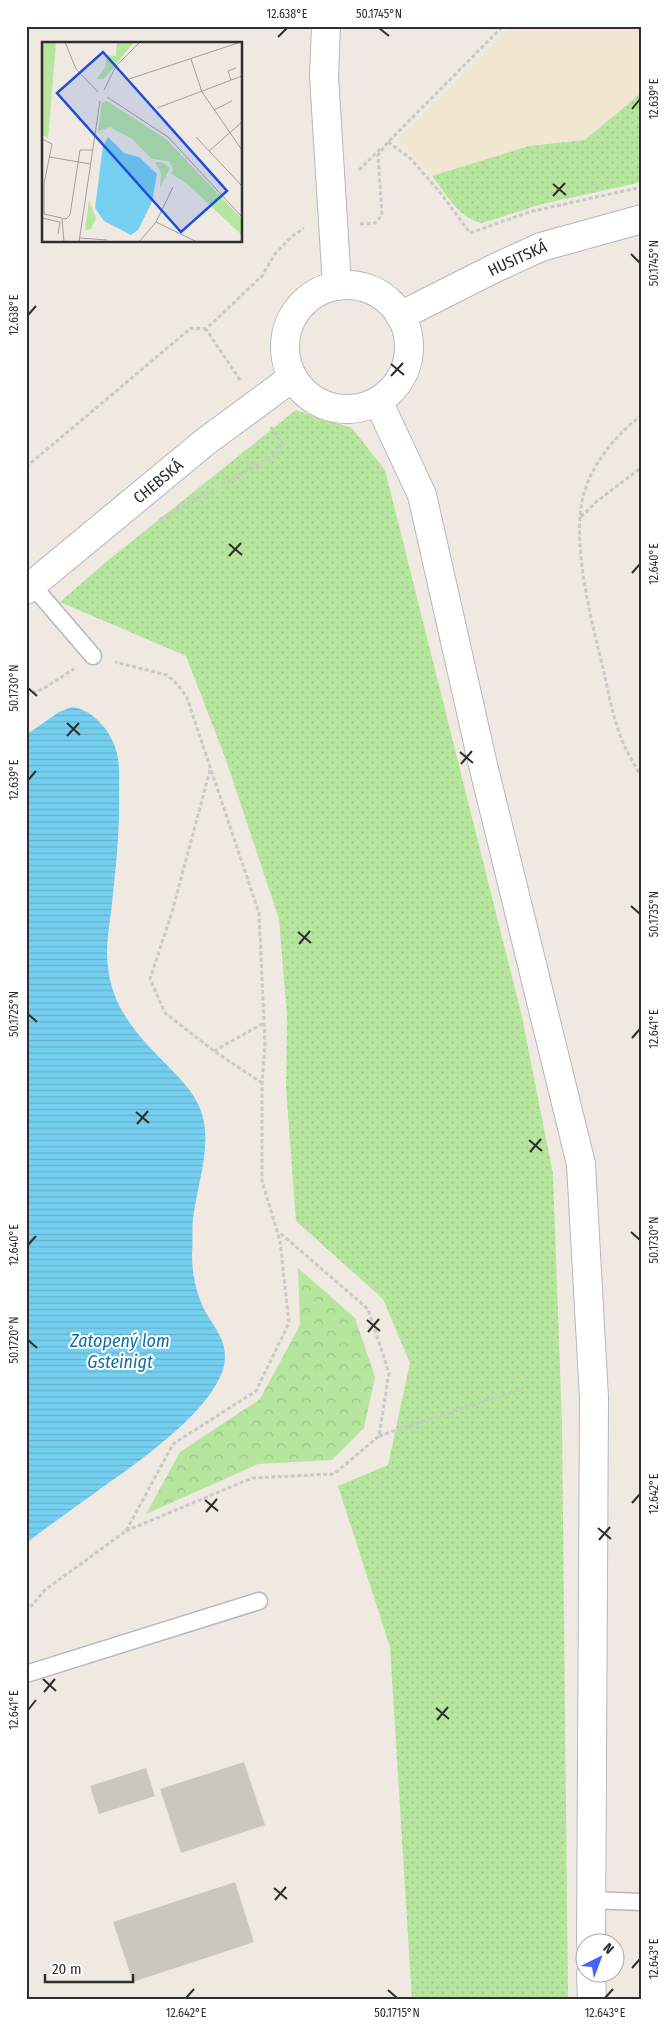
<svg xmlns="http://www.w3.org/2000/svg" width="668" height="2026" viewBox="0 0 668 2026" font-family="'Fira Sans Condensed',sans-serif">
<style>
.education{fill:#f0e6d1}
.grass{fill:url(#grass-dots)}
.forest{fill:url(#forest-crowns)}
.water{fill:url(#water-rules)}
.building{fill:#cbc7bf}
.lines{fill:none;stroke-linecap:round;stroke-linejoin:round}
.lane-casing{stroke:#b4b7c1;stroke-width:19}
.secondary-casing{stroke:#b4b7c1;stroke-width:30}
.path{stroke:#c9c9c9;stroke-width:3;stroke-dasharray:4 2.5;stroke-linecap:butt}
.lane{stroke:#fff;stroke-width:16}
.secondary{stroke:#fff;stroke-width:28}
.ticks{fill:none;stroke:#2e2e2e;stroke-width:2}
.labels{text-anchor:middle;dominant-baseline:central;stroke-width:4;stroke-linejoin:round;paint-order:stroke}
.street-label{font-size:16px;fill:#2e2e2e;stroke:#fff}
.water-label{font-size:18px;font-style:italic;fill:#0d6fa3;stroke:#fff}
.inset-road{fill:none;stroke:#a29e99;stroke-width:1}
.view{fill:#1d4ed8;fill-opacity:0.15;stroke:#1d4ed8;stroke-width:2.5}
.inset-edge{fill:none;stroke:#2e2e2e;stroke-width:2.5}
.neatline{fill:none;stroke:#2e2e2e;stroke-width:2}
.ticks-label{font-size:12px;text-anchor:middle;fill:#2e2e2e}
</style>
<defs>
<pattern id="grass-dots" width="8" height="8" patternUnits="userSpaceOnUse" patternTransform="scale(1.25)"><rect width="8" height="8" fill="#b6e59e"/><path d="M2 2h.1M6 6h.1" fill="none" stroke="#9dc588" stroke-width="1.8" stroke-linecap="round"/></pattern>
<pattern id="forest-crowns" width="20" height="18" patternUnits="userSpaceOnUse" patternTransform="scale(1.25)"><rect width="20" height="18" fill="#b6e59e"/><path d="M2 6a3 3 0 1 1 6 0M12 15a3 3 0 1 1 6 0" fill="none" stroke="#9dc588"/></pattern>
<pattern id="water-rules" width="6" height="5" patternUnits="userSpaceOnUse" patternTransform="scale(1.25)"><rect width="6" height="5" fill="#75cff0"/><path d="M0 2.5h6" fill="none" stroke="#66b2ce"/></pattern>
</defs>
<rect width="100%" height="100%" fill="#efe9e1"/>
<polygon class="education" points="512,26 642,26 642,157 432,176 398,139"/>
<g class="grass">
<path d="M 642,92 L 642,182 L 542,204 L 482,223 C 459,219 445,192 432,176 L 529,146 L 585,140 Z"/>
<polygon points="296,410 352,428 385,470 522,1017 553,1174 562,1424 568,2000 412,2000 390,1647 338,1486 388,1465 410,1363 383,1299 296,1221 286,1088 287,1016 279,919 226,760 186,656 60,602 106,562"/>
</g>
<polygon class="forest" points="298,1268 355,1318 375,1377 364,1428 332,1460 258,1464 146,1514 180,1452 260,1399 300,1325"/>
<path class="water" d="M 72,707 C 95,710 115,735 118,759 C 120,770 119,782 119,794 C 120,830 116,866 112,903 C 110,924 105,946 108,967 C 112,1008 138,1036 165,1063 C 179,1078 194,1091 201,1111 C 213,1144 197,1185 193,1219 C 192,1230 193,1242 192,1254 C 192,1274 196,1293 205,1311 C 213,1325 225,1339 225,1356 C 226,1403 134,1465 99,1490 C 74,1508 50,1525 26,1543 L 26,735 L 59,712 Z"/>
<g class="building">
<polygon points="244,1762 265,1825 181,1853 160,1789"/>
<polygon points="146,1768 155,1796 99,1814 90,1786"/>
<polygon points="235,1882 254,1942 133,1982 113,1922"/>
</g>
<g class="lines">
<defs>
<g id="lane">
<polyline points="32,585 93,656"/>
<polyline points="26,1674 259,1601"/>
<polyline points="590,1900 642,1902"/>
</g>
<g id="secondary">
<polyline points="326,26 324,76 337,286"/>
<circle cx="347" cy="347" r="62"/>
<path id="s1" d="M 400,316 L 495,268 L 541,247 L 642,219"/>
<polyline points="378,401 422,495 483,765 581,1164 594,1398 591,1944"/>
<path id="s2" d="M 26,590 L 205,442 L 293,377"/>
<polyline points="591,1974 592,2000"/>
</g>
</defs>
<use href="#lane" class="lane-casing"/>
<use href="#secondary" class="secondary-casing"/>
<g class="path">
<polyline points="388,142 410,158 439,191 470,233 529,212 642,187"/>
<polyline points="359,170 381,148"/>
<polyline points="360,224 375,223 382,215 378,155 388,142 503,26"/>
<polyline points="240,380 206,329 262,276 275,254 291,237 304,228"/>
<path d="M 642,415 C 617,434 593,462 584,493 C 570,541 592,623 604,672 C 609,696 614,722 624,745 C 629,756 636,767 642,778"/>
<polyline points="26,467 191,328 206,329"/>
<polyline points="581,517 596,502 642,467"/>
<polyline points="159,520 280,452 279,438 271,427"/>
<polyline points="26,695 43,689 74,669"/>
<polyline points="210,770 172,912 150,979 165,1013 214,1051 262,1083"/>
<polyline points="214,1051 264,1023"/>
<polyline points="379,1436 524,1388"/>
<polyline points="126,1531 252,1478 334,1474 379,1436 389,1373 368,1309 279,1232"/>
<polyline points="26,1612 45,1590 126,1531 173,1444 256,1391 289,1323 280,1241 262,1181 262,1083 265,1044 259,913 187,698 178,685 167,675 115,662"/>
</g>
<use href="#lane" class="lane"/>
<use href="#secondary" class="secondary"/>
</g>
<path class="ticks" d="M 379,28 L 389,36M 278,37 L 287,28M 632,109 L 640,99M 553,184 L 566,195M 553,196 L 565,183M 631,254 L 640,263M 28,315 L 36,306M 391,364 L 404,375M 391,376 L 403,363M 229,544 L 242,555M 229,556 L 241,543M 632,573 L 640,564M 28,688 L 37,696M 67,723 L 80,735M 67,736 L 79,723M 460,752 L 473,763M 461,764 L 472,751M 28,780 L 36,771M 631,906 L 640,914M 298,932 L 311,943M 299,944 L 310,931M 28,1014 L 37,1022M 632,1038 L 640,1029M 136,1112 L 149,1123M 137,1124 L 148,1111M 529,1140 L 542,1151M 530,1152 L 541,1139M 631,1232 L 640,1240M 28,1245 L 36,1236M 367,1320 L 380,1331M 368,1332 L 379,1319M 28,1340 L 37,1348M 205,1500 L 218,1511M 632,1503 L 640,1494M 206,1512 L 217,1499M 598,1528 L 611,1539M 599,1540 L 610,1527M 43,1679 L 56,1691M 44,1692 L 55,1679M 436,1708 L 449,1719M 28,1710 L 36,1700M 437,1720 L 448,1707M 274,1888 L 287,1899M 275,1900 L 286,1887M 632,1968 L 640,1959M 388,1990 L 397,1998M 186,1998 L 194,1989M 605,1998 L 613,1989"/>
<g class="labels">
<g class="street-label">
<text stroke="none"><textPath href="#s1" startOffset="131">HUSITSKÁ</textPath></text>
<text stroke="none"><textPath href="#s2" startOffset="171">CHEBSKÁ</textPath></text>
</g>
<g class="water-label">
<text x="120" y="1341">Zatopený lom<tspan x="120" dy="21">Gsteinigt</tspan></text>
</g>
</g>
<g transform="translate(42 42)">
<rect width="200" height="200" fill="#efe9e1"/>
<path d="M 75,0 L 92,0 L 62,37 L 55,37 L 63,25 L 65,13 L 74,14 ZM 65,59 L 125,98 L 200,177 L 200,193 L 143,140 L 129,132 L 131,127 L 127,119 L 110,117 L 90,97 L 68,85 L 56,89 L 60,61 ZM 47,158 L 54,176 L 49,187 L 43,188 Z" fill="#b6e59e"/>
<path d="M 0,0 L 14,0 L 6,96 L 0,93 ZM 113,120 L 120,120 L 128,126 L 118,146 L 119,131 Z" fill="#b6e59e"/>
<path d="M 66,95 L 82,111 L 97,115 L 115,132 L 110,160 L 96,188 L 89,193 L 62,179 L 53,166 L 61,104 Z" fill="#75cff0"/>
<path class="inset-road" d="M 23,0 L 34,27 L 56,50M 149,17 L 160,50 L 200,108M 87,37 L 199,0M 189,38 L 186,29 L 194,26M 62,48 L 74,24 L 98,0M 65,55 L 126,95 L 200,175M 115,66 L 200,34M 172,68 L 190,59M 154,95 L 200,144M 0,97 L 10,102 L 2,142 L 2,172 L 24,177 L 28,173 L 38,108 L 50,108M 167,109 L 200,80M 8,115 L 48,122M 0,176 L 18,180 L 16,192M 20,177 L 22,200M 114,180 L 155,200M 38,196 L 65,198M 37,200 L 58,59M 97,200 L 114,180 L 131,145"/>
<path class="view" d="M 61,10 L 185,149 L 139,190 L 15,51 Z"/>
<rect width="200" height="200" class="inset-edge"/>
</g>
<rect width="668" height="2026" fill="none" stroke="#ffffff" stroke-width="55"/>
<g transform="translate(600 1958) rotate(42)"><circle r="24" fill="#ffffff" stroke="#ababab"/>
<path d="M0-4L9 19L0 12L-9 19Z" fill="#4264fb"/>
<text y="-8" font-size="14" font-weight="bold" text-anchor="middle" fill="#2e2e2e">N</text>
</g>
<path d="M45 1974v8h88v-8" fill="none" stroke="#2e2e2e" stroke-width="2.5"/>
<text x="52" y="1974" font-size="15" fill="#2e2e2e" stroke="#ffffff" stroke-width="4" paint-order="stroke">20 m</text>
<rect x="28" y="28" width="612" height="1970" class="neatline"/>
<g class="ticks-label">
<text x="287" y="18">12.638°E</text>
<text x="379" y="18">50.1745°N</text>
<text transform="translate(654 99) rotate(-90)" y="4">12.639°E</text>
<text transform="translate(654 263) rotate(-90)" y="4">50.1745°N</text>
<text transform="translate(14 315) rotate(-90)" y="4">12.638°E</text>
<text transform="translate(654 564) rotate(-90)" y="4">12.640°E</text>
<text transform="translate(14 688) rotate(-90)" y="4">50.1730°N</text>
<text transform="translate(14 780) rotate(-90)" y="4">12.639°E</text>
<text transform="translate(654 914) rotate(-90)" y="4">50.1735°N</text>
<text transform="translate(14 1014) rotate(-90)" y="4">50.1725°N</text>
<text transform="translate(654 1029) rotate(-90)" y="4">12.641°E</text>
<text transform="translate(654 1240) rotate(-90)" y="4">50.1730°N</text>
<text transform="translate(14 1245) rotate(-90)" y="4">12.640°E</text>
<text transform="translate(14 1340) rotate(-90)" y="4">50.1720°N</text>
<text transform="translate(654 1494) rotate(-90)" y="4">12.642°E</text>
<text transform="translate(14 1710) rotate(-90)" y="4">12.641°E</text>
<text transform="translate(654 1959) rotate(-90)" y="4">12.643°E</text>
<text x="186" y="2017">12.642°E</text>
<text x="397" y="2017">50.1715°N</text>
<text x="605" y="2017">12.643°E</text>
</g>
</svg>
